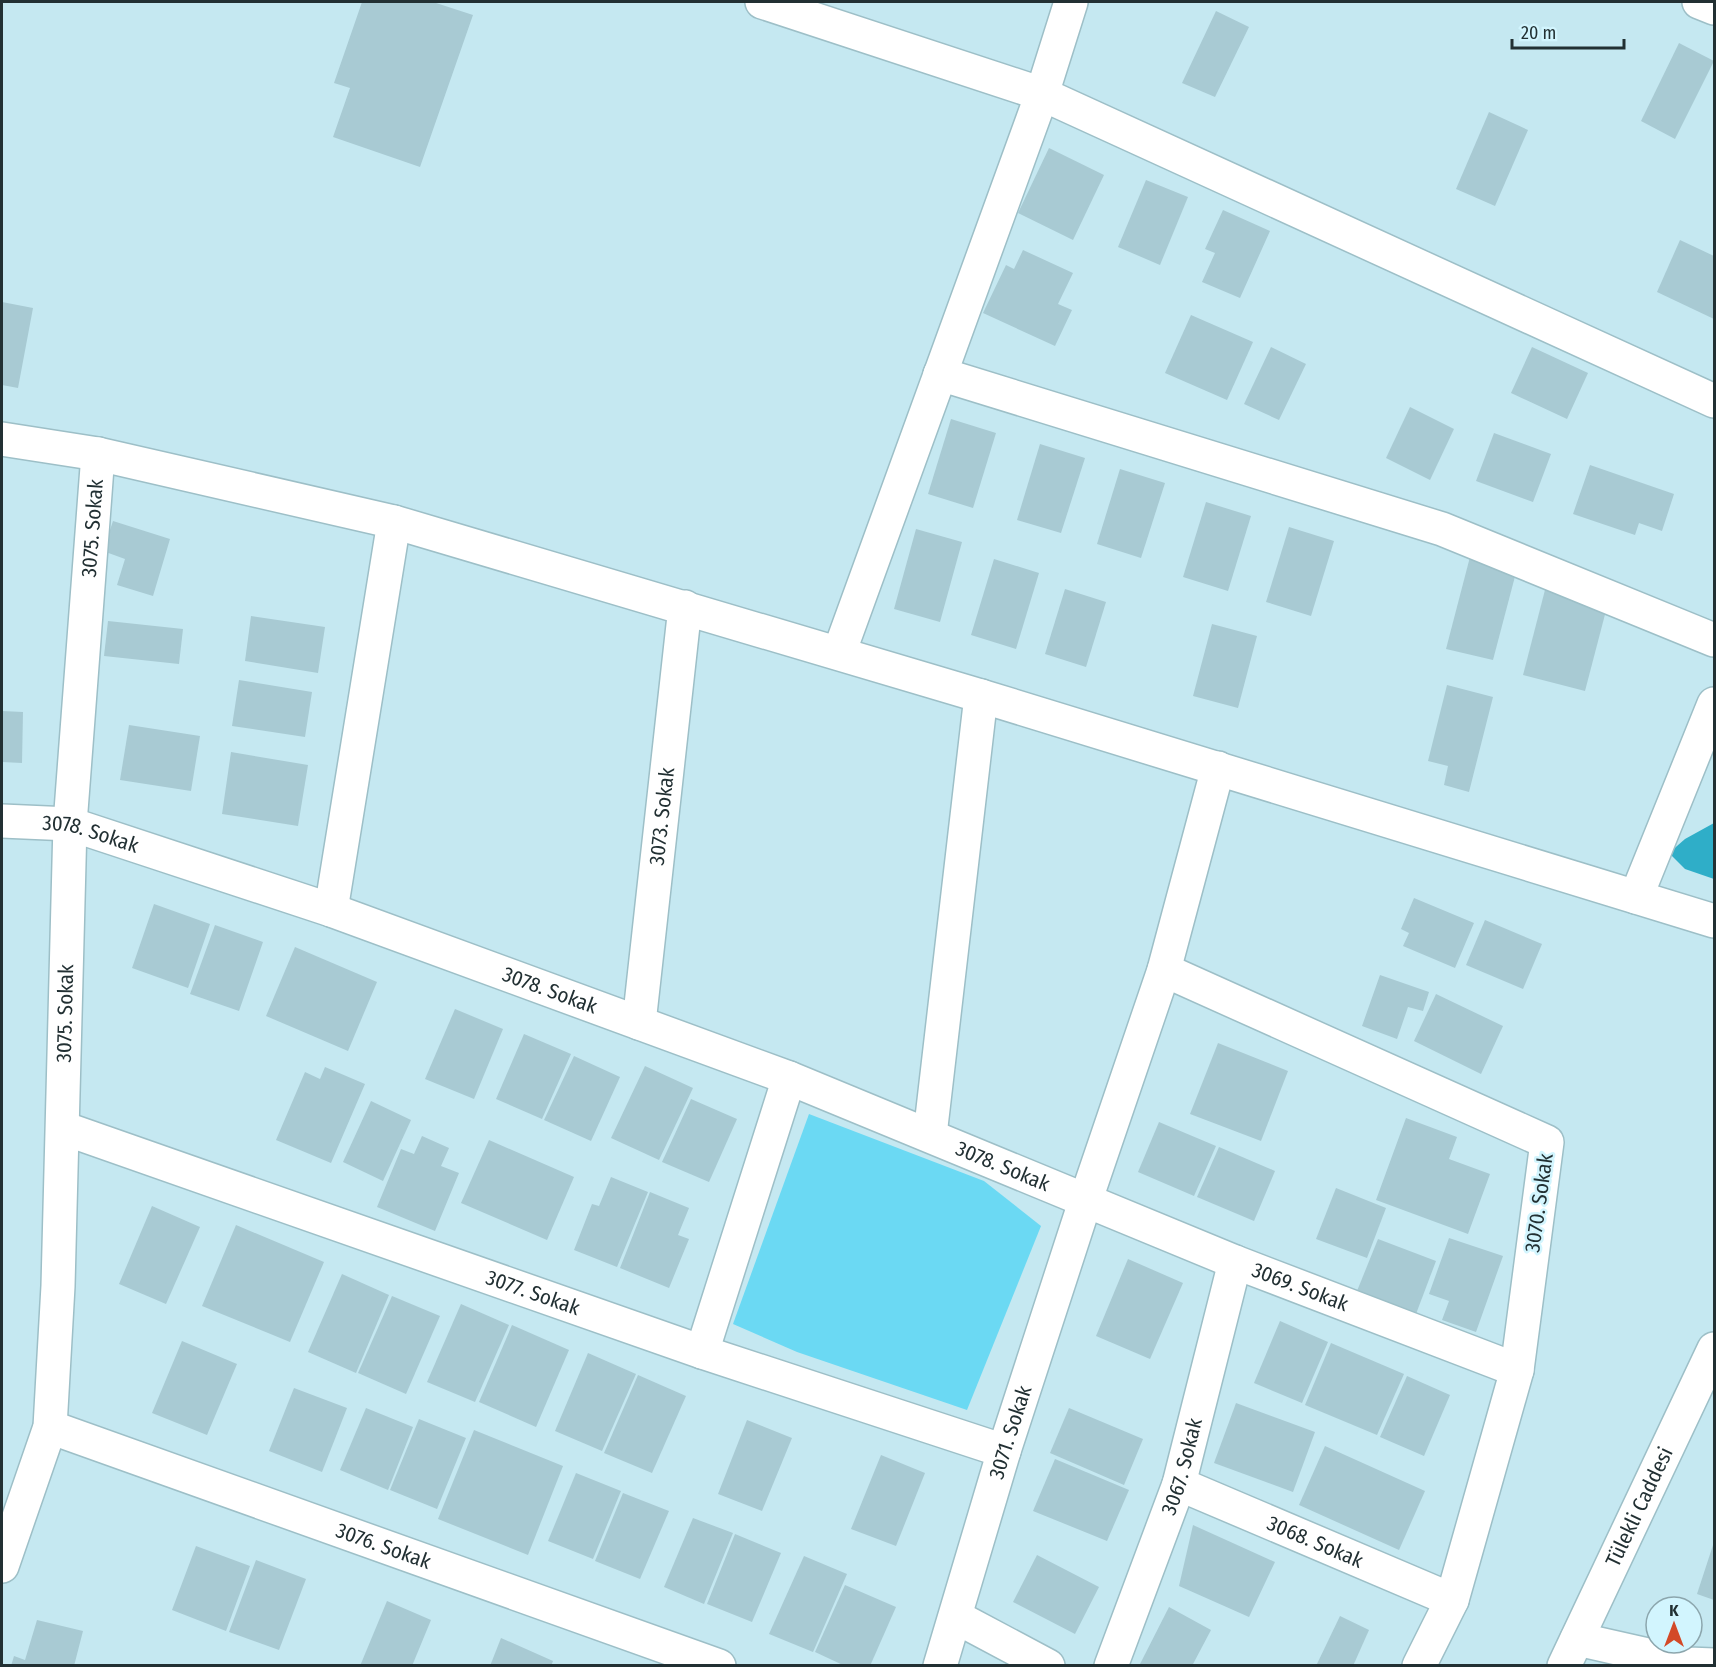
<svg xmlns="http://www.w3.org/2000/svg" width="1716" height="1667" viewBox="0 0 1716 1667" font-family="'Fira Sans Condensed',sans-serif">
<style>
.green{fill:#6bd9f3}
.water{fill:#2faec8}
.building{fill:#a8cad3}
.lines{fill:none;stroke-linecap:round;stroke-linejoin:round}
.minor-casing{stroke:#9dbfc7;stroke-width:36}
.minor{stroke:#fff;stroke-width:33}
.labels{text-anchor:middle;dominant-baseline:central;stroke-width:5;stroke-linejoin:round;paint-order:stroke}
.street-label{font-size:21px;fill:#223033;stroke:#d2f5fe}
</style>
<rect width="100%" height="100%" fill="#c5e8f1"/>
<polygon class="green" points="809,1114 984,1181 1041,1226 967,1410 797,1352 733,1324"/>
<polygon class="water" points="1714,823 1714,879 1685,869 1669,853 1685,839"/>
<g class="building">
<polygon points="362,2 433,2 473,15 420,167 333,137 350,88 334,83"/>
<polygon points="1216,11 1249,27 1215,97 1182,83"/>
<polygon points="1679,43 1714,61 1675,139 1641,121"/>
<polygon points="1489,112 1528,130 1495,206 1456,189"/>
<polygon points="1049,148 1104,175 1073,240 1018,213"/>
<polygon points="1146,180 1188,197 1160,265 1118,247"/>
<polygon points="1223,210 1270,231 1240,298 1202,282 1215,253 1205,249"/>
<polygon points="1680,240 1714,256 1714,319 1657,292"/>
<polygon points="1023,250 1073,273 1058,304 1072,310 1055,346 983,313 1006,265 1014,269"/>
<polygon points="2,302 33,308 18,388 2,385"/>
<polygon points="1191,315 1253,342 1227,400 1165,373"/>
<polygon points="1271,347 1306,364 1279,420 1244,404"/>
<polygon points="1532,347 1588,373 1567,419 1511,393"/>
<polygon points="1410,407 1454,429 1430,480 1386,458"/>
<polygon points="951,419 996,433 973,508 928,494"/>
<polygon points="1494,433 1551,454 1533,502 1476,481"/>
<polygon points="1040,444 1085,458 1061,533 1017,520"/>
<polygon points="1590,465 1674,494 1662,531 1639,523 1635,535 1573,514"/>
<polygon points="1120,469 1165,483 1141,558 1097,544"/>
<polygon points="1206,502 1251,516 1228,591 1183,577"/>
<polygon points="113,521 170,539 153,596 117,585 125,559 103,551"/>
<polygon points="1289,527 1334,541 1311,616 1266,602"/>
<polygon points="916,529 962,542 940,622 894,609"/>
<polygon points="1471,553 1518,565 1493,660 1446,649"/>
<polygon points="994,559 1039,573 1016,649 971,635"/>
<polygon points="1546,586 1608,603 1585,691 1523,675"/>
<polygon points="1065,589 1106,602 1086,667 1045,654"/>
<polygon points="251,616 325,627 318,673 245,661"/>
<polygon points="108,621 183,629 179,664 104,656"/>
<polygon points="1212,624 1257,636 1238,708 1193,696"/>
<polygon points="239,680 312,692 305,737 232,726"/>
<polygon points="1447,685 1493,697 1469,792 1444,785 1448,766 1428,761"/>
<polygon points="2,711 23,712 22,763 2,762"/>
<polygon points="129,725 200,736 191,791 120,780"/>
<polygon points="231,752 308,765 298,826 222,814"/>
<polygon points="1414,898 1474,923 1455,968 1403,946 1409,933 1401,929"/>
<polygon points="154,904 210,924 188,988 132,968"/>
<polygon points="1485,920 1542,944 1523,989 1466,965"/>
<polygon points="215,925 263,942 239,1011 190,994"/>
<polygon points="295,947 377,982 348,1051 266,1016"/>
<polygon points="1380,975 1429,992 1423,1011 1408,1007 1397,1039 1362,1026"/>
<polygon points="1436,994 1503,1026 1481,1074 1414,1041"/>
<polygon points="455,1009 503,1029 474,1099 425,1079"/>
<polygon points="524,1034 571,1054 542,1119 496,1099"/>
<polygon points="1218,1043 1288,1071 1261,1141 1190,1114"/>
<polygon points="574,1056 620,1077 591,1141 544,1120"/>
<polygon points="645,1066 693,1088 659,1160 611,1138"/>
<polygon points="325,1067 365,1084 331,1163 276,1140 305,1072 320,1079"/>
<polygon points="691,1099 737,1119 709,1182 662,1162"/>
<polygon points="371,1101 411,1120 383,1181 343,1162"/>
<polygon points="1406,1118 1457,1137 1449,1159 1490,1174 1468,1234 1376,1200"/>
<polygon points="1159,1122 1216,1146 1194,1196 1138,1172"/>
<polygon points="422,1136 449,1148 441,1166 459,1173 435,1231 377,1207 401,1149 414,1154"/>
<polygon points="489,1140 574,1177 547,1240 461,1203"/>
<polygon points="1219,1147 1275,1171 1254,1221 1197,1197"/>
<polygon points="611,1177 648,1192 617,1267 574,1250 592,1204 599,1206"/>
<polygon points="1336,1188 1386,1208 1367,1258 1316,1239"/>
<polygon points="650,1192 689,1208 678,1235 689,1239 669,1288 620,1268"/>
<polygon points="152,1206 200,1227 166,1304 119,1284"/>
<polygon points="236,1225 324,1262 290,1342 202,1306"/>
<polygon points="1449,1238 1503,1256 1476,1332 1442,1320 1449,1301 1429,1294"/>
<polygon points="1378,1239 1436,1261 1416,1314 1357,1291"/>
<polygon points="1128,1259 1183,1283 1150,1359 1096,1336"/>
<polygon points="342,1274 389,1295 356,1373 308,1352"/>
<polygon points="392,1296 440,1316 406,1394 358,1373"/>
<polygon points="461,1304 509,1325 475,1402 427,1382"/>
<polygon points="1280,1321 1328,1342 1302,1403 1254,1383"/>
<polygon points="512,1325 569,1350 536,1427 479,1402"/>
<polygon points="182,1341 237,1364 207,1435 152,1413"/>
<polygon points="1331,1343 1404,1374 1377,1435 1305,1405"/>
<polygon points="588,1353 636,1374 602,1451 555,1431"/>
<polygon points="638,1375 686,1396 652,1473 604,1453"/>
<polygon points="1407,1376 1450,1395 1424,1456 1380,1437"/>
<polygon points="294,1388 347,1408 322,1472 269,1451"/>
<polygon points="1236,1403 1315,1432 1293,1492 1214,1463"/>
<polygon points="366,1408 413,1427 388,1490 340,1470"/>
<polygon points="1069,1408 1143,1439 1124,1485 1050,1453"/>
<polygon points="419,1419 466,1438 437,1509 390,1490"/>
<polygon points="747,1420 792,1438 762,1511 718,1494"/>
<polygon points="474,1430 563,1466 528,1555 438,1519"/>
<polygon points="1325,1446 1425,1491 1399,1550 1299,1505"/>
<polygon points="881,1455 925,1473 896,1546 851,1529"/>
<polygon points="1055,1459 1129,1490 1107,1541 1033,1511"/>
<polygon points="576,1473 621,1491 593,1559 548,1541"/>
<polygon points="623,1493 669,1511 640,1579 595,1561"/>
<polygon points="693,1518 733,1533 704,1604 664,1587"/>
<polygon points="1193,1525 1275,1562 1249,1617 1179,1586"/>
<polygon points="735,1534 781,1553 752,1622 707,1604"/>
<polygon points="1714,1542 1714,1600 1697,1594"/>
<polygon points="196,1546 250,1566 226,1631 172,1610"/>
<polygon points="1037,1555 1099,1587 1075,1634 1013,1602"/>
<polygon points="804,1556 847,1574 813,1652 769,1634"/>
<polygon points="256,1560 306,1579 279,1650 229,1632"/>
<polygon points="845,1585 896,1607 870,1666 845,1666 815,1652"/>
<polygon points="387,1601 431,1620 412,1666 360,1666"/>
<polygon points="1169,1607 1211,1630 1192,1666 1139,1666"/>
<polygon points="1340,1616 1369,1630 1353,1666 1316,1666"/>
<polygon points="37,1620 83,1631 74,1666 11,1666 14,1656 25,1660"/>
<polygon points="501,1638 553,1661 551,1666 490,1666"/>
</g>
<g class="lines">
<defs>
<g id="minor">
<polyline points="762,2 1042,94 1714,401"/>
<polyline points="1699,2 1714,8"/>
<polyline points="940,374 1442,529 1714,640"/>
<polyline points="2,439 98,454 394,522 981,696 1714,921"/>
<polyline points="839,653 1042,94 1071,2"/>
<path id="s1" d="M 2,821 L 70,824 L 331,910 L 789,1078 L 1235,1262 L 1517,1370"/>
<polyline points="1636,897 1714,704"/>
<polyline points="331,910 394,522"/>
<polyline points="1164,970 1547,1142 1517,1370 1452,1600 1419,1666"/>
<path id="s2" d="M 639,1023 L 685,607"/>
<path id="s3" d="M 63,1128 L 702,1352 L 1004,1451"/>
<polyline points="930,1135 981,696"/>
<polyline points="702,1352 789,1078"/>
<path id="s4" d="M 50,1427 L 719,1666"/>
<path id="s5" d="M 1179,1484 L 1452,1600"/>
<path id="s6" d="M 2,1566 L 50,1427 L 58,1286 L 70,824 L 98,454"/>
<polyline points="956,1617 1048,1666"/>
<polyline points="1577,1639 1688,1664 1714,1665"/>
<path id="s7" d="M 940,1666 L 1004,1451 L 1086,1199 L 1164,970 L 1218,768"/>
<path id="s8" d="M 1111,1666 L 1179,1484 L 1235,1262"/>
<path id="s9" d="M 1564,1666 L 1714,1349"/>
</g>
</defs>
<use href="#minor" class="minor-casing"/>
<use href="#minor" class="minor"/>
</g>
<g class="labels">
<g class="street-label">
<text stroke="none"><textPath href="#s6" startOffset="1047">3075. Sokak</textPath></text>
<text stroke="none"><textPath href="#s2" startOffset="208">3073. Sokak</textPath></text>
<text stroke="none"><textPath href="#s1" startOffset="90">3078. Sokak</textPath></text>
<text stroke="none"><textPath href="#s1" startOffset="576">3078. Sokak</textPath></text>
<text stroke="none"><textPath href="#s6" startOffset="561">3075. Sokak</textPath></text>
<text stroke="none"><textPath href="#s1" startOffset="1062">3078. Sokak</textPath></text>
<text transform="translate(1539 1203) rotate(-82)">3070. Sokak</text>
<text stroke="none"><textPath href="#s1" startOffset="1383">3069. Sokak</textPath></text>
<text stroke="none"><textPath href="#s3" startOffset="498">3077. Sokak</textPath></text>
<text stroke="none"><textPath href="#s7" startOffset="244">3071. Sokak</textPath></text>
<text stroke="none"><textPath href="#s8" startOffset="212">3067. Sokak</textPath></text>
<text stroke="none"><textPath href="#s9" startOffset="176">Tülekli Caddesi</textPath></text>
<text stroke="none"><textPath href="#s5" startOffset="148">3068. Sokak</textPath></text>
<text stroke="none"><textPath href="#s4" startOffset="354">3076. Sokak</textPath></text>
</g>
</g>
<rect width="1716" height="1667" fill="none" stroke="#223033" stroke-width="6"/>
<g transform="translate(1674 1625)"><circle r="28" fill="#d2f5fe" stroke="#8ca6ad" stroke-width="1.5"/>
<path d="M0-4.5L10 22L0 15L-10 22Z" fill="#d34927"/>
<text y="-9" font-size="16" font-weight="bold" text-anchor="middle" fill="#223033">K</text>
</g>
<path d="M1512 39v9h112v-9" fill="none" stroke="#223033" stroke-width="3"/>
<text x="1521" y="39" font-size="18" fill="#223033" stroke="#d2f5fe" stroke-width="4.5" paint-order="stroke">20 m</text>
</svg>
